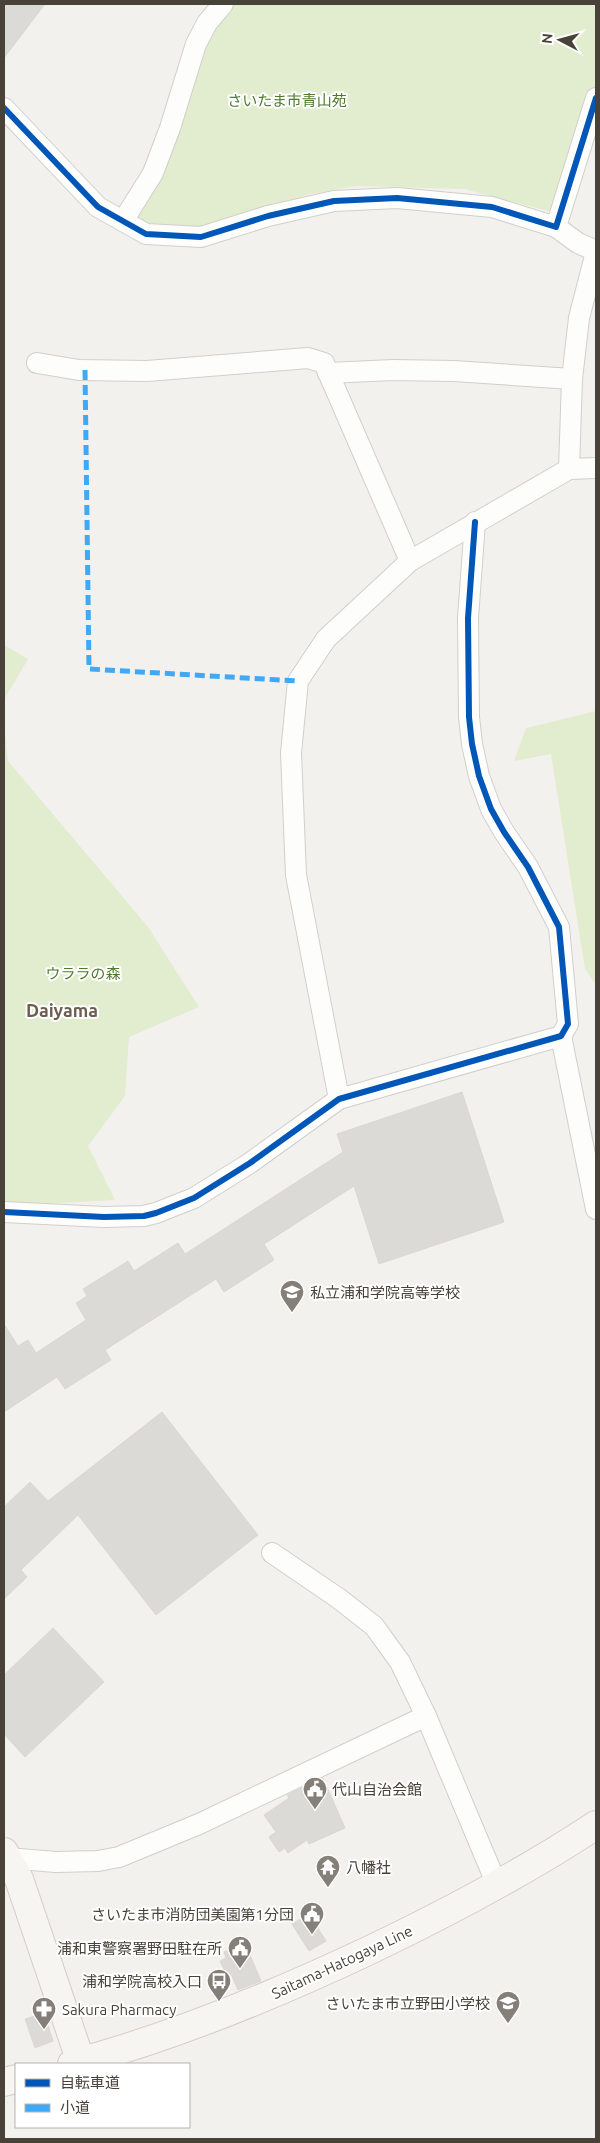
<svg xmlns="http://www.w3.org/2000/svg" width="600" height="2143" viewBox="0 0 600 2143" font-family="Ubuntu,'Noto Sans JP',sans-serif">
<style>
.green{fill:#e2eccf}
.building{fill:#dcdad6;stroke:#dbd8d4}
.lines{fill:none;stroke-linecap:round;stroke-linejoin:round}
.street-casing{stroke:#d1cfcb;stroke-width:22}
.secondary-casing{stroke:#d2cdc5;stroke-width:30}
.street{stroke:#fdfdfc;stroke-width:20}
.secondary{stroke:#f7f5f1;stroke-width:28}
.quiet{stroke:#3fa9f5;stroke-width:5;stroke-dasharray:10 5;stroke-linecap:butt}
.cycleway-casing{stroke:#fff;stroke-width:9}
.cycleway{stroke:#0057b8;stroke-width:6}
.labels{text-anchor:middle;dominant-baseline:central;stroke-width:4;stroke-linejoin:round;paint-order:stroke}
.park-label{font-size:15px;fill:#4f7a2d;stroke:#fff}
.poi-label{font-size:15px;fill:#494239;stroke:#fff;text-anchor:start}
.street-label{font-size:15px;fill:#494239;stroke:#fff}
.quarter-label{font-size:18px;font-weight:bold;fill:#6c5f51;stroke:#fff}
</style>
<rect width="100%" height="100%" fill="#f3f1ee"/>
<g class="green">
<polygon points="235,4 596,4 596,105 552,212 464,189 356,186 306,195 198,231 167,230 137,220 135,210 211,28"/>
<polygon points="4,645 28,659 4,700"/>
<polygon points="596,711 596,991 595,983 585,969 551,754 514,761 526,728"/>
<polygon points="4,723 8,761 148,927 199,1007 129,1037 125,1096 88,1146 115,1200 4,1206"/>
</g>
<g class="building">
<polygon points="4,4 45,4 4,58"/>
<polygon points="462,1092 504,1222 379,1264 354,1186 264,1244 274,1260 224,1292 216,1279 105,1350 111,1360 65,1389 57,1377 4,1412 4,1324 18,1346 28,1340 36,1353 86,1320 76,1303 87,1296 83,1289 128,1261 134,1271 178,1243 185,1254 343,1152 337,1134"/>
<polygon points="162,1412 258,1535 156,1615 78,1515 21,1570 27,1577 4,1599 4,1507 30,1482 48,1501"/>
<polygon points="53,1628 104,1682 25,1757 4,1734 4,1675"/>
<polygon points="323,1778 345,1828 309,1844 307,1840 288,1853 285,1848 279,1852 269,1837 276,1832 264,1815 289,1798 287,1795"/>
<polygon points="309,1914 326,1941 309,1951 292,1924"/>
<polygon points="245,1943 261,1981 238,1990 231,1974 227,1976 220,1961 226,1958 224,1952"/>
<polygon points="44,2013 53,2041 35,2048 25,2019"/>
</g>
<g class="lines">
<defs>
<g id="street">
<polyline points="4,108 98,207 146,234 201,237 268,216 334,201 397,198 492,207 556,227 596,98"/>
<polyline points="123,221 153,173 170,128 196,44 207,23 223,4"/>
<polyline points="556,227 578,243 596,251"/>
<polyline points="37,363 79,370 147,371 308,358 324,363 410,561"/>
<polyline points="328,373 393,370 454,371 572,379"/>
<polyline points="569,469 572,379 579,318 596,252"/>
<polyline points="561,1036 596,1209"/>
<polyline points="339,1099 296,875 291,753 298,681 326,639 410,561 569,469 596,468"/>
<polyline points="4,1212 104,1217 144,1216 156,1213 194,1198 250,1163 339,1099 561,1036 568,1024 559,927 528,867 504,832 491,809 479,776 472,744 469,717 468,618 475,522"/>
<polyline points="272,1553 338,1598 374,1626 400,1662 426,1716 497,1885"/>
<polyline points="7,1858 56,1862 98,1861 119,1857 199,1824 426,1716"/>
</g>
<g id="secondary">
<polyline points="4,1852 19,1879 81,2062"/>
<path d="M 72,2064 C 176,2036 275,1995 372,1949 C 449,1912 525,1872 596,1825"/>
<polyline points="4,2082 16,2079"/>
</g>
</defs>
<use href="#street" class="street-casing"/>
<use href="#secondary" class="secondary-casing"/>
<use href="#street" class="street"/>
<use href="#secondary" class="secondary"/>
<polyline class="quiet" points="85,370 89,669 298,681"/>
<defs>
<g id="cycleway">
<polyline points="4,108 98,207 146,234 201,237 268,216 334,201 397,198 492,207 556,227 596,98"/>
<polyline points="4,1212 104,1217 144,1216 156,1213 194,1198 250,1163 339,1099 561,1036 568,1024 559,927 528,867 504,832 491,809 479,776 472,744 469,717 468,618 475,522"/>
</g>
</defs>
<use href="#cycleway" class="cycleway-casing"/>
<use href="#cycleway" class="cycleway"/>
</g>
<defs>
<symbol id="school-pin" viewBox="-11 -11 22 30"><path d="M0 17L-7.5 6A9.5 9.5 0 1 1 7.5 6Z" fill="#847f78" stroke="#fff"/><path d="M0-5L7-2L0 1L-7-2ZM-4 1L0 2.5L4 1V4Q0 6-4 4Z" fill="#fff"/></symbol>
<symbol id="civic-pin" viewBox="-11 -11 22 30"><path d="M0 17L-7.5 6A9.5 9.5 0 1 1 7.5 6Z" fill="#847f78" stroke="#fff"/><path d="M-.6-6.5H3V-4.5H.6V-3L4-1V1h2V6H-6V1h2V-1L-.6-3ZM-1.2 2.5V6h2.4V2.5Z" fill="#fff"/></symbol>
<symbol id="temple-pin" viewBox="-11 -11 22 30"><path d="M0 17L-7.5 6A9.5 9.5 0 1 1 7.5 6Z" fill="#847f78" stroke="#fff"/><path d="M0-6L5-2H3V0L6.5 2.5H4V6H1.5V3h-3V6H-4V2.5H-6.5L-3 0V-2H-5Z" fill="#fff"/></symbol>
<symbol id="bus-pin" viewBox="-11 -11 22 30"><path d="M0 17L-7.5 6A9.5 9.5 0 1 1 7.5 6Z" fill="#847f78" stroke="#fff"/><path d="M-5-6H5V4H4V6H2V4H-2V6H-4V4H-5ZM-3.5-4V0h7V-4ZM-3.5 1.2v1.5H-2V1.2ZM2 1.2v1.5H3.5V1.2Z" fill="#fff"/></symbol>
<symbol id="pharmacy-pin" viewBox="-11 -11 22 30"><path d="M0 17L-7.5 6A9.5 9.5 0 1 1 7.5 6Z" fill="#847f78" stroke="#fff"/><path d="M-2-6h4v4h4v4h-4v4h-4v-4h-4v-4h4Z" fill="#fff"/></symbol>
</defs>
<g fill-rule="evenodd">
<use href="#school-pin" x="278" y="1278" width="28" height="38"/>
<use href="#civic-pin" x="301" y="1775" width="28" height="38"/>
<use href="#temple-pin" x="314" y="1853" width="28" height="38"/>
<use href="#civic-pin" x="298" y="1900" width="28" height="38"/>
<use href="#civic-pin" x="226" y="1934" width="28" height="38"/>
<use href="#bus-pin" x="205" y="1967" width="28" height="38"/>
<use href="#school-pin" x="494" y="1989" width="28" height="38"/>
<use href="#pharmacy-pin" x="30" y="1995" width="28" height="38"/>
</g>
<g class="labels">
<g class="park-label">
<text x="287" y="100">さいたま市青山苑</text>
<text x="83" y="973">ウララの森</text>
</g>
<g class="poi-label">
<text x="310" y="1292">私立浦和学院高等学校</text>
<text x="332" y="1789">代山自治会館</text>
<text x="346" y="1867">八幡社</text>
<text x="294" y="1914" text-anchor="end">さいたま市消防団美園第1分団</text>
<text x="222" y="1948" text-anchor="end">浦和東警察署野田駐在所</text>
<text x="202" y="1981" text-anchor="end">浦和学院高校入口</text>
<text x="490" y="2003" text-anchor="end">さいたま市立野田小学校</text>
<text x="62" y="2009">Sakura Pharmacy</text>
</g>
<g class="street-label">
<text transform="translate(342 1962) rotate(-25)">Saitama-Hatogaya Line</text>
</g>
<g class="quarter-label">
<text x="62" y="1010">Daiyama</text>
</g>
</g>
<rect width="600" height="2143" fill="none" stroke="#494239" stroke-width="10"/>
<rect x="15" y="2063" width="175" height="65" fill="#ffffff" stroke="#b6b3b0"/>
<rect x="25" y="2079" width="25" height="8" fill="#0057b8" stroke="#b6b3b0"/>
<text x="60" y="2088" font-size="15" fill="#494239">自転車道</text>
<rect x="25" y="2104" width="25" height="8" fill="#3fa9f5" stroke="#b6b3b0"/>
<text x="60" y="2113" font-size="15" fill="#494239">小道</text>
<g transform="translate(560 40) rotate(276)" stroke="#ffffff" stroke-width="4" paint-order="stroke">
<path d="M0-4L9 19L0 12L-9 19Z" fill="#494239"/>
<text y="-8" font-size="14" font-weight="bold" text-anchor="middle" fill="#494239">N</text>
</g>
</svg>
